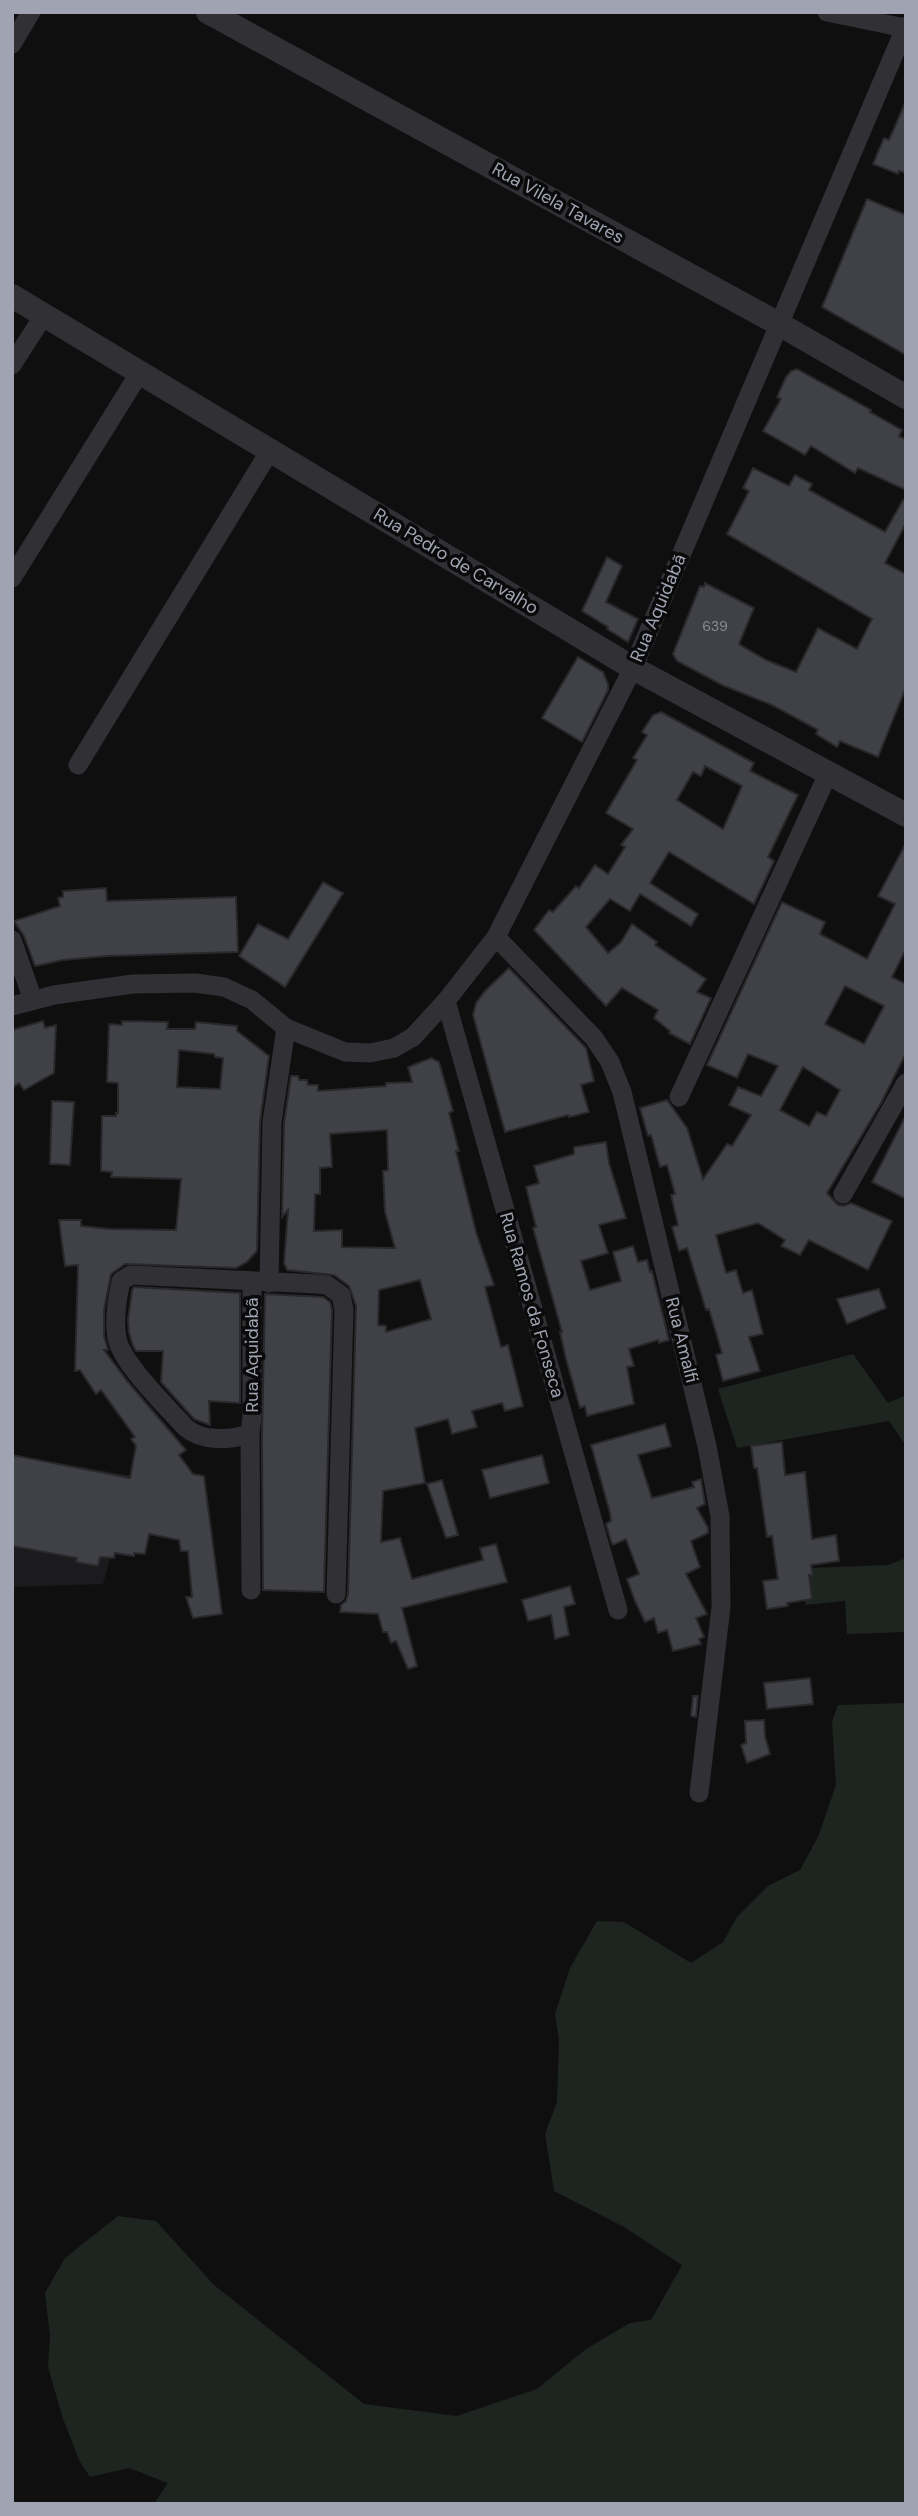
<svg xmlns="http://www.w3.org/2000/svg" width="918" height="2516" viewBox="0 0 918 2516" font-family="'DM Sans',sans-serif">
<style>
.built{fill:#1b1b1d}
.green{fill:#1e241f}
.building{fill:#404146;stroke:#29292c;stroke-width:2;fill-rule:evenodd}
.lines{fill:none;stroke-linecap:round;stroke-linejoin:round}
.minor{stroke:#303035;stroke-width:19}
.tertiary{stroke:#303035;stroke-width:24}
.labels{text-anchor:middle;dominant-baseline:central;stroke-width:7;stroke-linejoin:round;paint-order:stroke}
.number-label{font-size:14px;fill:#888a96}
.street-label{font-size:18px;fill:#a0a3b1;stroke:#0a0a0b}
</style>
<rect width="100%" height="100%" fill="#0f0f10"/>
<polygon class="built" points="12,1455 133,1476 103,1584 12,1587"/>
<g class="green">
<polygon points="853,1354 888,1403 906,1395 906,1446 889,1421 737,1448 718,1389"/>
<polygon points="906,1558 906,1632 847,1634 845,1601 805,1605 809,1568 888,1565"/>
<polygon points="906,1703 906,2504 130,2504 155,2502 168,2483 129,2468 90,2477 79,2460 63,2419 48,2367 50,2336 45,2293 65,2258 118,2216 156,2221 214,2285 364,2404 457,2416 537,2389 586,2349 630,2323 651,2320 682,2265 624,2227 554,2191 545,2134 557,2102 559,2040 555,2014 570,1968 597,1921 624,1922 691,1963 723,1942 737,1917 768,1886 800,1870 818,1837 836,1785 832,1722 838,1705"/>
</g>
<g class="building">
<polygon points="906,101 906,173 899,171 898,174 873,164 884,138 889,140"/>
<polygon points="867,199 906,215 906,355 822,307"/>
<polygon points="797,369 871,410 870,412 902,430 899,436 906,440 906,490 858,468 855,473 811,446 805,455 763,431 781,399 777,397 786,377 791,371"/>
<polygon points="753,468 789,486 795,475 812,484 809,490 885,532 903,500 906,502 906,523 885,563 906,574 906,687 878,757 840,741 837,747 816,734 818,730 772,705 722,685 677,661 673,654 700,586 704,587 705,583 754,608 739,644 766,660 796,672 818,628 857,649 872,619 727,534 749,491 743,488"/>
<polygon points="607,557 622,566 606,602 638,619 628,642 607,629 608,627 582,611"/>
<polygon points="578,657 603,672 608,684 608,690 582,742 542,718"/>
<path d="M 661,712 L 754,763 L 750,771 L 798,795 L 768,857 L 774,861 L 754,904 L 669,852 L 650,883 L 698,914 L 691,926 L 640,894 L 630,911 L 610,899 L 586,927 L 608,953 L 621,942 L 632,924 L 657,942 L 655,945 L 706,979 L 697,992 L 711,998 L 690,1044 L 669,1033 L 670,1031 L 654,1018 L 658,1010 L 622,988 L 606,1006 L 534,930 L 549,910 L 553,912 L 576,886 L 579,888 L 595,865 L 608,874 L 625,847 L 621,845 L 633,829 L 606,813 L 637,760 L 633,758 L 647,735 L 642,732 L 653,715 ZM 705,766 L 742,786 L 723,829 L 677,800 L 693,772 L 701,776 Z"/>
<path d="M 906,843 L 906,949 L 892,977 L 906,984 L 906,1053 L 881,1103 L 827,1193 L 838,1205 L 844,1206 L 851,1203 L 892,1221 L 868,1270 L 809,1240 L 800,1255 L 781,1246 L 785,1240 L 758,1223 L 716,1235 L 726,1273 L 736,1270 L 743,1293 L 752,1290 L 763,1334 L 749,1337 L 760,1371 L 723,1381 L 716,1355 L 722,1353 L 709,1309 L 706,1310 L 687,1248 L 679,1251 L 672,1227 L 678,1225 L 671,1195 L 675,1194 L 667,1165 L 660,1167 L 651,1135 L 648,1136 L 640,1108 L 667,1100 L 687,1128 L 703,1179 L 727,1144 L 732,1146 L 751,1115 L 729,1105 L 738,1087 L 761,1096 L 778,1066 L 748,1054 L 737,1078 L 707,1065 L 782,902 L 825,922 L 820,934 L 867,959 L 895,904 L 878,896 ZM 845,986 L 884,1006 L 864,1044 L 825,1024 ZM 803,1067 L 840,1090 L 826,1116 L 817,1112 L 809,1126 L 780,1110 Z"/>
<polygon points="323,882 343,893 285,987 239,956 258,924 288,939"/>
<polygon points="106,888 107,901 236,897 238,952 107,956 63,960 35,966 24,936 14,921 60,906 58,898 63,897 63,891"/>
<polygon points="509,968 586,1048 594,1081 581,1085 589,1112 569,1117 568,1115 505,1132 473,1015 476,1003 485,991"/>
<polygon points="43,1021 45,1028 56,1025 54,1073 24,1090 19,1083 12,1088 12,1030"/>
<path d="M 122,1021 L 168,1022 L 167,1029 L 195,1029 L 196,1022 L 237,1026 L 237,1031 L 269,1056 L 260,1122 L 257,1251 L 247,1262 L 236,1268 L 125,1264 L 111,1274 L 104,1310 L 104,1336 L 108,1350 L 104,1350 L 128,1382 L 186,1450 L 179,1455 L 193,1474 L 204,1476 L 222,1614 L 193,1618 L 186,1597 L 192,1597 L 188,1551 L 181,1551 L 179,1540 L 149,1534 L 145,1554 L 134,1553 L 134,1556 L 115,1553 L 114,1558 L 100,1557 L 98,1566 L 76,1562 L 77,1558 L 12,1546 L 12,1455 L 130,1478 L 136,1446 L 131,1439 L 135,1437 L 101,1390 L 96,1394 L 80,1370 L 75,1371 L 78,1265 L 65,1266 L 59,1220 L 81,1220 L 81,1226 L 109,1229 L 176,1230 L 181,1179 L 111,1177 L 112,1172 L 101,1171 L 102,1116 L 116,1116 L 116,1113 L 118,1113 L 118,1083 L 107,1082 L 109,1024 L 122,1025 ZM 179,1050 L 214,1054 L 215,1057 L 223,1058 L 220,1089 L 177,1087 Z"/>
<path d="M 431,1058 L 439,1062 L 453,1111 L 449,1113 L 459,1151 L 456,1151 L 476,1232 L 494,1285 L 485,1287 L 501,1347 L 508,1345 L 523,1406 L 505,1411 L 502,1403 L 472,1411 L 477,1427 L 452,1434 L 448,1419 L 415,1428 L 425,1483 L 383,1491 L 381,1542 L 400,1538 L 412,1579 L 483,1560 L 480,1548 L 496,1544 L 507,1582 L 402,1608 L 417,1666 L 408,1669 L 396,1641 L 391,1643 L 387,1632 L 383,1632 L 378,1614 L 340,1612 L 341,1605 L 346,1601 L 348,1594 L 356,1306 L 349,1286 L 334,1275 L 287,1270 L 284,1263 L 288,1210 L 282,1217 L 284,1123 L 291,1076 L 298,1076 L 299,1080 L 307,1080 L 308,1085 L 318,1085 L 318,1091 L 386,1086 L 386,1083 L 412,1082 L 408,1067 ZM 387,1130 L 388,1170 L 383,1171 L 385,1212 L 395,1248 L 342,1247 L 342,1230 L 314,1231 L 315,1194 L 320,1194 L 320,1168 L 332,1167 L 330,1134 ZM 420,1280 L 431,1319 L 386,1332 L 386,1326 L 378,1325 L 379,1290 Z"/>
<polygon points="52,1101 74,1102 70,1165 50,1164"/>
<polygon points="906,1115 906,1199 872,1182"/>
<polygon points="606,1142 609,1163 626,1218 599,1225 608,1253 581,1261 590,1290 621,1281 613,1252 633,1246 638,1262 647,1260 650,1272 652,1271 669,1340 659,1343 658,1340 629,1349 634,1366 627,1367 634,1404 587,1416 585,1406 580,1408 566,1359 560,1332 562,1332 533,1228 536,1227 526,1187 539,1183 534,1166 574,1154 574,1147"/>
<polygon points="134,1287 240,1293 240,1403 209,1401 210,1425 194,1419 161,1382 163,1351 136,1351 133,1346 129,1333 128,1320 132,1290"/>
<polygon points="879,1289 886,1308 847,1324 837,1299"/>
<polygon points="265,1294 323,1297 330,1302 332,1310 324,1592 263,1590 262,1435"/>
<polygon points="665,1424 671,1446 638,1455 652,1498 694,1487 692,1482 701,1479 705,1504 697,1508 708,1528 708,1533 691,1541 700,1567 686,1574 707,1614 696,1618 704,1637 699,1639 701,1644 673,1651 667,1630 658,1633 654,1618 645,1622 635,1601 627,1579 639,1574 626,1539 613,1545 611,1541 606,1524 611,1521 610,1513 591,1445"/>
<polygon points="782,1442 785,1475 805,1472 812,1539 836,1535 839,1561 811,1565 813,1575 809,1575 812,1599 787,1603 788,1606 767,1609 763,1581 778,1579 772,1536 767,1537 757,1468 754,1468 751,1446"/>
<polygon points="542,1455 549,1483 490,1498 482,1470"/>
<polygon points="442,1480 458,1535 446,1538 427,1484"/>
<polygon points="570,1586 575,1604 564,1607 569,1635 555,1639 551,1615 528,1621 522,1600"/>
<polygon points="810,1678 813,1704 767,1709 764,1683"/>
<polygon points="693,1696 698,1696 696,1717 691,1716"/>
<polygon points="764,1720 765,1736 770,1754 747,1763 741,1745 746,1743 745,1721"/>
</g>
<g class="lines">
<g class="minor">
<polyline points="827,12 905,28"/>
<polyline points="12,44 31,12"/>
<polyline points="12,365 44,315"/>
<polyline points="12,578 140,372"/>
<polyline points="78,765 271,449"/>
<polyline points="496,937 594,1038 610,1062 622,1092 707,1446 720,1516 721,1607 699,1793"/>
<polyline points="12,940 33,1000"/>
<polyline points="446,1001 618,1610"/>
<polyline points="12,1006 54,995 133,984 195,983 224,987 252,1000 286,1028 345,1052 370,1053 394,1048 413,1037 446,1001 496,937 633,668 906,26"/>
<polyline points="679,1097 828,774"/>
<polyline points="843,1194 906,1083"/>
<path d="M 252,1282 L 252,1416 L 250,1434 C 229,1440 203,1442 186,1428 C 168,1408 125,1366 118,1342 C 113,1324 117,1299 121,1281 L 131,1275 L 317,1284 L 327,1285 L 341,1295 L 344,1309 L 336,1594"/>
<polyline points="269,1283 272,1122 286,1028"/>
<polyline points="250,1434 251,1590"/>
</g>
<g class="tertiary">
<polyline points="208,12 779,324 906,397"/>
<polyline points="12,296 633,668 906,815"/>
</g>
</g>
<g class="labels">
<g class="number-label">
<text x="715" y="626">639</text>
</g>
<g class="street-label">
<text transform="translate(558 203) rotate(29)">Rua Vilela Tavares</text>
<text transform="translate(456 561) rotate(31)">Rua Pedro de Carvalho</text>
<text transform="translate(658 608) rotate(-67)">Rua Aquidabã</text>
<text transform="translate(532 1305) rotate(74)">Rua Ramos da Fonseca</text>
<text transform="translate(682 1340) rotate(76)">Rua Amalfi</text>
<text transform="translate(252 1355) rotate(-90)">Rua Aquidabã</text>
</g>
</g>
<rect width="918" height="2516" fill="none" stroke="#a0a3b1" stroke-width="28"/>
</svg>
